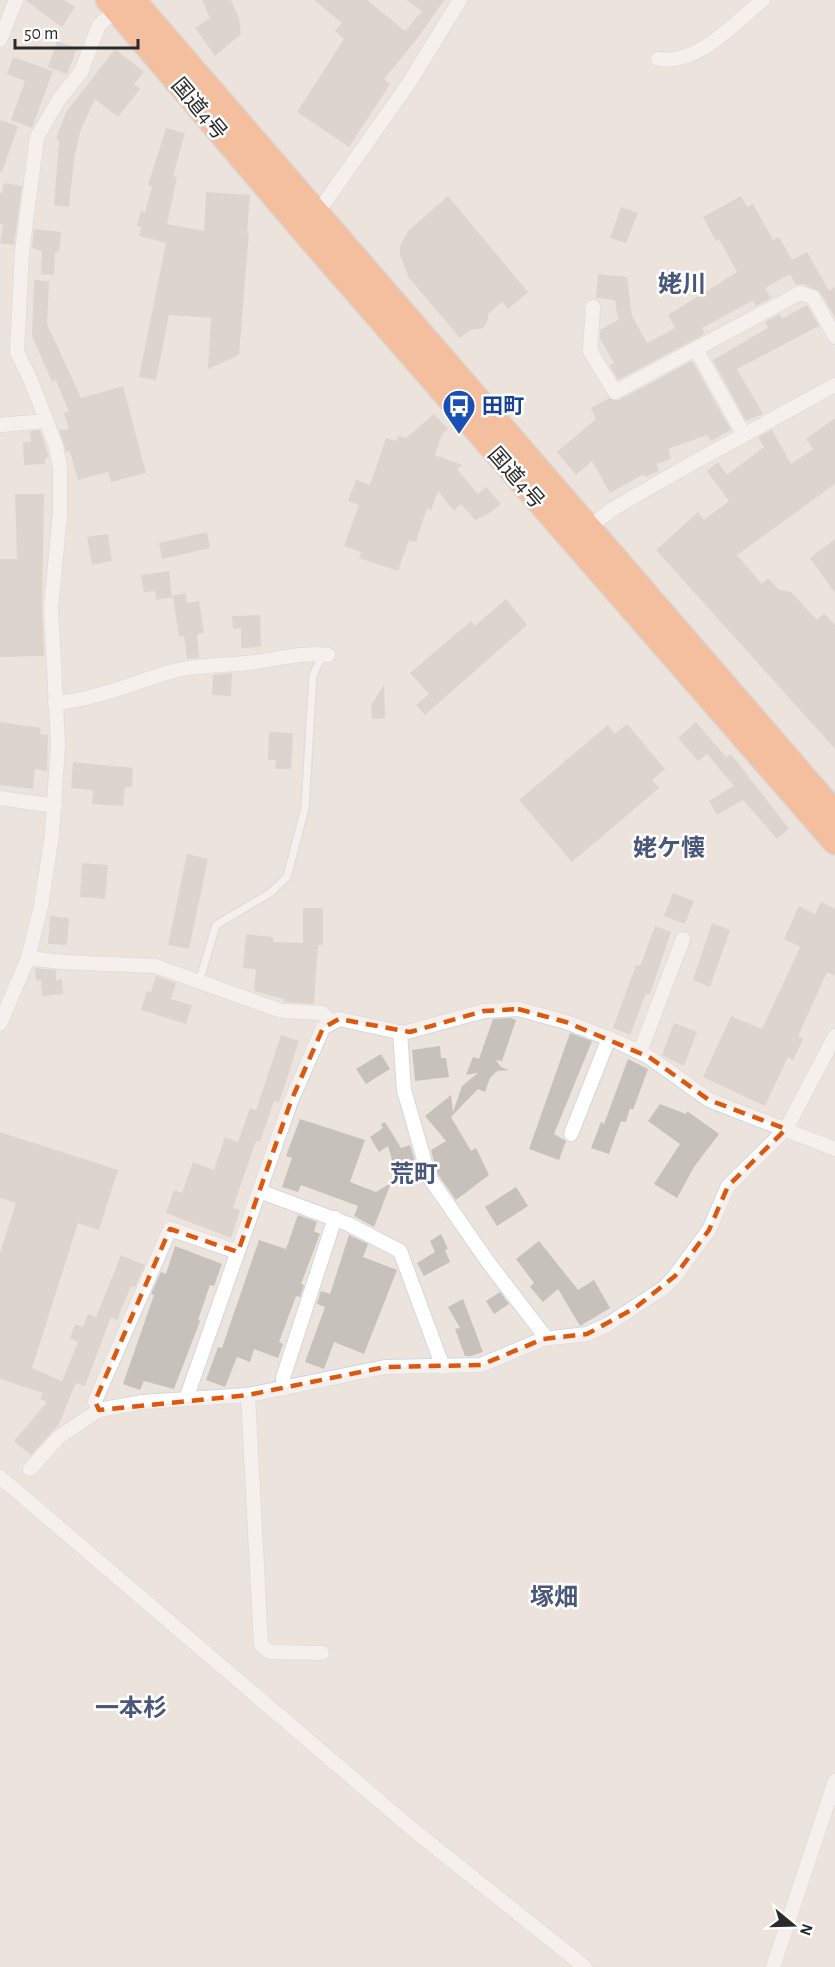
<svg xmlns="http://www.w3.org/2000/svg" width="835" height="1967" viewBox="0 0 835 1967" font-family="'Alegreya Sans','Noto Sans JP',sans-serif">
<style>
.building{fill:#c7c1bb}
.lines{fill:none;stroke-linecap:round;stroke-linejoin:round}
.lane-casing{stroke:#d1d6e3;stroke-width:10}
.street-casing{stroke:#d1d6e3;stroke-width:16}
.highway-casing{stroke:#c3c3c3;stroke-width:27}
.lane{stroke:#fff;stroke-width:7}
.street{stroke:#fff;stroke-width:14}
.highway{stroke:#fd9255;stroke-width:24}
.marked{fill:none;stroke:#de570e;stroke-width:4.5;stroke-dasharray:12 8;stroke-linejoin:round}
.labels{text-anchor:middle;dominant-baseline:central;stroke-width:5;stroke-linejoin:round;paint-order:stroke}
.street-label{font-size:21px;fill:#2a2a2a;stroke:#fff}
.transit-label{font-size:21px;font-weight:bold;fill:#164399;stroke:#fff;text-anchor:start}
.quarter-label{font-size:24px;font-weight:bold;fill:#4a577a;stroke:#fff}
</style>
<rect width="100%" height="100%" fill="#ece4dc"/>
<g class="building">
<polygon points="25,0 64,0 75,7 62,27"/>
<polygon points="202,0 231,0 239,18 241,34 215,56 195,28 210,18"/>
<polygon points="314,0 367,0 405,31 422,11 406,0 444,0 417,39 384,79 390,84 349,147 297,112 344,39 335,31 342,23"/>
<polygon points="57,41 77,48 67,74 48,67"/>
<polygon points="115,49 144,72 134,84 140,89 118,117 95,99 80,132 74,161 69,207 54,205 59,140 56,139 66,112"/>
<polygon points="13,57 53,71 32,128 11,120 25,81 7,74"/>
<polygon points="0,120 18,126 2,172 0,171"/>
<polygon points="166,128 185,133 173,176 177,177 167,224 204,231 206,192 250,195 247,233 249,233 239,355 208,369 211,318 169,315 156,380 139,377 166,243 139,236 141,227 137,226 141,211 145,212 152,186 148,185"/>
<polygon points="4,183 22,186 14,245 0,243 3,224 0,224 0,193 2,193"/>
<polygon points="448,196 528,292 508,309 502,302 488,314 488,320 483,328 470,330 460,338 409,278 400,255 400,246 408,231"/>
<polygon points="741,196 747,207 753,204 773,240 779,237 792,260 807,252 829,291 835,287 835,317 820,292 803,284 796,285 790,274 765,288 771,298 756,306 753,301 739,308 702,328 705,334 618,380 610,366 614,363 600,339 600,330 618,320 615,300 596,298 598,274 627,277 632,316 647,343 675,328 668,315 737,272 719,239 716,241 703,217"/>
<polygon points="621,207 638,213 626,243 610,238"/>
<polygon points="34,229 61,232 59,253 55,252 54,275 41,274 42,251 32,248"/>
<polygon points="34,280 49,281 47,324 81,398 123,386 146,473 111,482 108,472 78,480 70,451 66,452 59,430 69,429 64,413 69,412 56,380 52,382 32,336"/>
<polygon points="807,305 819,326 737,369 763,414 746,421 713,360 768,328 765,322 780,314 782,319"/>
<polygon points="692,361 731,430 711,441 707,435 668,449 671,459 656,464 659,471 645,477 644,474 610,493 592,461 576,475 557,452 596,419 591,408 609,398 619,400"/>
<polygon points="434,414 448,429 442,434 435,455 463,465 457,469 478,494 486,487 501,504 490,513 475,520 461,504 454,511 438,491 431,510 427,508 416,542 409,540 398,571 359,558 361,552 344,546 359,505 348,501 356,480 370,485 386,438 396,441 398,436 406,438"/>
<polygon points="835,418 835,484 737,555 762,584 768,578 779,590 791,592 817,620 824,613 835,625 835,749 656,550 698,512 704,520 729,501 707,471 718,462 727,475 764,447 758,437 772,430 791,464 813,449 806,439"/>
<polygon points="40,430 49,457 45,458 45,464 24,465 23,442 31,442 30,431"/>
<polygon points="15,494 44,494 42,607 44,656 0,657 0,559 17,559"/>
<polygon points="207,532 210,548 162,559 159,543"/>
<polygon points="108,534 112,561 92,565 87,537"/>
<polygon points="835,539 835,593 810,558"/>
<polygon points="169,571 172,596 186,593 187,603 199,601 204,633 197,634 199,658 187,659 184,636 179,637 173,597 156,600 155,591 144,592 141,575"/>
<polygon points="506,599 527,625 425,715 416,705 429,694 410,673 471,621 475,626"/>
<polygon points="260,615 261,647 241,648 241,628 233,629 232,616"/>
<polygon points="232,673 231,696 212,695 213,675"/>
<polygon points="384,685 385,718 372,719 371,705"/>
<polygon points="0,722 41,728 40,734 48,735 47,771 35,769 33,789 0,785"/>
<polygon points="696,722 726,757 731,754 789,829 777,839 743,800 717,815 709,801 734,786 707,754 698,761 678,738"/>
<polygon points="627,724 665,769 652,780 659,788 572,862 519,800 608,725 615,734"/>
<polygon points="269,732 293,733 291,769 275,769 276,760 268,760"/>
<polygon points="73,762 133,768 132,787 125,787 123,806 92,804 93,790 71,788"/>
<polygon points="187,854 208,859 189,949 168,945"/>
<polygon points="82,863 108,865 105,899 80,897"/>
<polygon points="673,893 694,901 685,924 664,916"/>
<polygon points="821,902 835,909 835,976 827,972 798,1036 803,1039 793,1060 788,1057 765,1106 703,1077 731,1016 762,1029 800,947 784,939 799,906 815,914"/>
<polygon points="303,908 323,908 323,945 318,945 314,1004 284,1002 284,999 254,991 256,969 243,968 246,934 273,937 273,942 303,943"/>
<polygon points="50,916 69,918 67,945 48,944"/>
<polygon points="712,923 730,930 710,987 693,980"/>
<polygon points="655,926 671,932 650,994 646,993 630,1035 613,1028 636,965 640,966"/>
<polygon points="35,968 56,970 56,980 62,979 63,994 42,996 41,980 36,981"/>
<polygon points="156,976 176,983 171,999 192,1005 186,1024 141,1010 147,991 151,992"/>
<polygon points="511,1018 516,1020 502,1061 496,1060 501,1067 509,1070 497,1071 490,1078 485,1092 478,1089 451,1117 471,1151 476,1148 489,1175 456,1200 437,1173 431,1150 446,1141 425,1116 451,1095 453,1112 462,1086 478,1073 466,1075 473,1057 479,1059 493,1019"/>
<polygon points="674,1023 697,1032 684,1066 662,1055"/>
<polygon points="570,1033 592,1041 554,1134 566,1141 559,1160 529,1149"/>
<polygon points="281,1035 299,1041 279,1103 274,1101 260,1142 256,1141 243,1178 233,1208 240,1210 231,1238 166,1213 174,1190 182,1193 193,1162 214,1170 225,1137 238,1142 250,1108 256,1110"/>
<polygon points="440,1046 441,1058 446,1058 449,1077 415,1081 412,1050"/>
<polygon points="381,1054 390,1069 366,1084 356,1069"/>
<polygon points="628,1059 648,1069 633,1110 630,1108 626,1122 621,1121 609,1154 591,1148 601,1122 604,1124"/>
<polygon points="660,1104 686,1114 687,1111 719,1134 694,1167 677,1198 654,1184 680,1144 648,1121"/>
<polygon points="300,1119 365,1140 350,1182 376,1192 391,1183 374,1227 354,1216 358,1206 301,1185 298,1192 282,1187 292,1158 286,1156"/>
<polygon points="385,1122 401,1148 410,1145 419,1175 398,1181 388,1146 379,1152 370,1137 383,1128 381,1124"/>
<polygon points="0,1132 118,1170 99,1230 78,1223 32,1368 62,1381 78,1342 70,1338 75,1324 83,1327 88,1314 96,1317 121,1255 145,1265 135,1287 131,1286 117,1320 111,1317 85,1386 76,1383 59,1424 31,1455 14,1441 47,1402 40,1399 43,1393 0,1379 0,1253 16,1203 0,1198"/>
<polygon points="516,1187 528,1206 497,1226 485,1207"/>
<polygon points="298,1215 317,1222 314,1231 320,1234 301,1284 304,1285 300,1297 296,1296 279,1342 283,1344 278,1358 254,1349 250,1362 237,1357 225,1387 206,1380 218,1347 222,1348 259,1240 286,1249"/>
<polygon points="441,1234 448,1249 445,1250 450,1262 424,1276 417,1263 435,1252 430,1241"/>
<polygon points="349,1235 368,1244 363,1257 397,1270 364,1354 334,1342 324,1369 305,1362 325,1307 317,1304 321,1291 330,1294"/>
<polygon points="539,1241 578,1290 594,1280 610,1308 580,1326 558,1289 543,1302 530,1287 534,1283 516,1259"/>
<polygon points="175,1246 222,1264 214,1286 210,1285 198,1320 200,1321 174,1389 144,1381 140,1390 123,1384 154,1295 151,1294 161,1272 166,1274"/>
<polygon points="500,1292 509,1304 494,1314 486,1301"/>
<polygon points="463,1299 483,1352 471,1356 465,1356 455,1329 460,1328 448,1307"/>
</g>
<g class="lines">
<defs>
<polyline id="lane" points="200,979 216,925 270,893 287,877 305,808 313,675 323,654"/>
<g id="street">
<polyline points="0,40 16,0"/>
<path d="M 658,59 C 699,65 733,24 763,0"/>
<polyline points="316,215 409,83 460,0"/>
<polyline points="593,307 590,351 615,392 800,293 813,297 835,337"/>
<polyline points="696,349 744,435"/>
<polyline points="0,425 45,421"/>
<polyline points="586,530 611,510 680,470 835,385"/>
<path d="M 55,703 C 94,700 132,683 170,672 C 195,665 221,666 247,663 C 275,660 299,652 328,655"/>
<polyline points="0,798 55,806"/>
<polyline points="28,958 62,962 155,966 282,1011 322,1013 332,1022"/>
<polyline points="0,1024 28,958 41,906 52,834 58,745 51,607 60,514 60,469 56,446 31,381 17,352 22,252 37,137 60,98 81,72 99,25 116,10"/>
<polyline points="400,1032 404,1090 429,1177 488,1262 547,1339"/>
<polyline points="640,1052 683,939"/>
<polyline points="571,1134 609,1038"/>
<polyline points="259,1191 348,1224 400,1251 443,1367"/>
<polyline points="238,1252 170,1229 95,1401 99,1410 143,1402 248,1395 385,1367 481,1365 543,1339 587,1334 607,1325 665,1287 675,1276 709,1230 728,1186 786,1129 835,1036"/>
<polyline points="283,1389 283,1378 335,1218"/>
<polyline points="248,1395 261,1645 270,1652 322,1653"/>
<polyline points="186,1399 291,1101 323,1028 339,1019 403,1033 484,1011 518,1009 566,1022 618,1042 649,1057 709,1100 835,1149"/>
<polyline points="30,1469 59,1437 99,1410"/>
<polyline points="0,1477 411,1828 585,1967"/>
<polyline points="773,1967 835,1781"/>
</g>
<g id="highway">
<polyline points="108,0 307,235 835,842"/>
<polyline points="133,0 835,813"/>
</g>
</defs>
<use href="#lane" class="lane-casing"/>
<use href="#street" class="street-casing"/>
<use href="#highway" class="highway-casing"/>
<use href="#lane" class="lane"/>
<use href="#street" class="street"/>
<use href="#highway" class="highway"/>
</g>
<path d="M0 0H835V1967H0ZM 518,1009 L 566,1022 L 649,1057 L 709,1100 L 786,1129 L 728,1186 L 709,1230 L 675,1276 L 635,1308 L 587,1334 L 543,1339 L 481,1365 L 385,1367 L 248,1395 L 99,1410 L 95,1401 L 170,1229 L 238,1252 L 291,1101 L 323,1028 L 339,1019 L 410,1032 L 484,1011 Z" fill="#ece4dc" fill-opacity=".55" fill-rule="evenodd"/>
<path class="marked" d="M 518,1009 L 566,1022 L 649,1057 L 709,1100 L 786,1129 L 728,1186 L 709,1230 L 675,1276 L 635,1308 L 587,1334 L 543,1339 L 481,1365 L 385,1367 L 248,1395 L 99,1410 L 95,1401 L 170,1229 L 238,1252 L 291,1101 L 323,1028 L 339,1019 L 410,1032 L 484,1011 Z"/>
<defs>
<symbol id="bus-pin" viewBox="-11 -11 22 30"><path d="M0 17L-7.5 6A9.5 9.5 0 1 1 7.5 6Z" fill="#1a4fb4" stroke="#fff"/><path d="M-5-6H5V4H4V6H2V4H-2V6H-4V4H-5ZM-3.5-4V0h7V-4ZM-3.5 1.2v1.5H-2V1.2ZM2 1.2v1.5H3.5V1.2Z" fill="#fff"/></symbol>
</defs>
<g fill-rule="evenodd">
<use href="#bus-pin" x="440" y="387" width="38" height="52"/>
</g>
<g class="labels">
<g class="street-label">
<text transform="translate(199 109) rotate(50)">国道4号</text>
<text transform="translate(516 478) rotate(49)">国道4号</text>
</g>
<g class="transit-label">
<text x="482" y="406">田町</text>
</g>
<g class="quarter-label">
<text x="682" y="285">姥川</text>
<text x="669" y="849">姥ケ懐</text>
<text x="414" y="1175">荒町</text>
<text x="554" y="1598">塚畑</text>
<text x="131" y="1709">一本杉</text>
</g>
</g>
<g transform="translate(793 1925) rotate(109)" stroke="#ffffff" stroke-width="4.5" paint-order="stroke">
<path d="M0-4.5L10 22L0 15L-10 22Z" fill="#2a2a2a"/>
<text y="-9" font-size="16" font-weight="bold" text-anchor="middle" fill="#2a2a2a">N</text>
</g>
<path d="M15 39v9h123v-9" fill="none" stroke="#2a2a2a" stroke-width="3"/>
<text x="24" y="39" font-size="18" fill="#2a2a2a" stroke="#ffffff" stroke-width="4.5" paint-order="stroke">50 m</text>
</svg>
